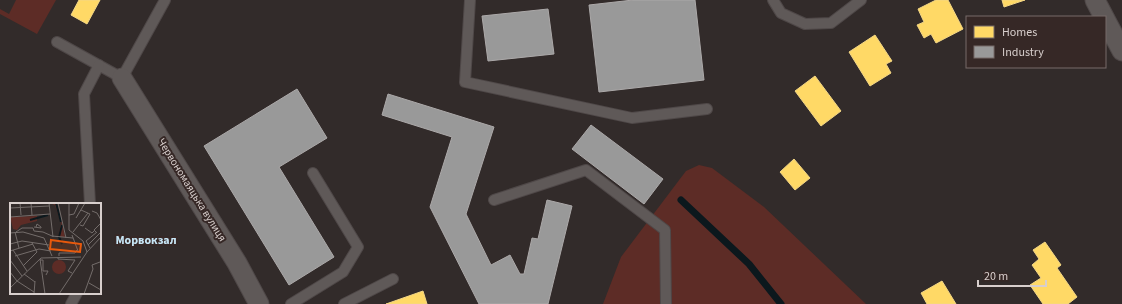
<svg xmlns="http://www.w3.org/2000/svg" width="1122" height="304" viewBox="0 0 1122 304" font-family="'Source Sans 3',sans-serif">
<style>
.green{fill:#5d2c26}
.homes{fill:#ffd966;stroke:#f3d685}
.industry{fill:#999;stroke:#aca9a9}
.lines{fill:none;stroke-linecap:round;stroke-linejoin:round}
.stream{stroke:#0c181d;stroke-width:7}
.service-casing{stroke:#4f4848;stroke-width:12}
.minor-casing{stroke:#4f4848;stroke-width:21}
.service{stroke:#5f5958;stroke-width:10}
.minor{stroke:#5f5958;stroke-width:19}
.labels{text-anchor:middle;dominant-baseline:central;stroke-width:4;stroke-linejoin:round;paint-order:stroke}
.street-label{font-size:11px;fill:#d8cfcd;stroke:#362826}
.neighbourhood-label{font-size:12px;font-weight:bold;fill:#c7e6f6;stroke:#362826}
.inset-river{fill:none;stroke:#0c181d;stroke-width:2}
.inset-road{fill:none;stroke:#746d6b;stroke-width:1}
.view{fill:#e8590c;fill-opacity:0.15;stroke:#e8590c;stroke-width:2}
.inset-edge{fill:none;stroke:#d8cfcd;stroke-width:2}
</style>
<rect width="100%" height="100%" fill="#322b2a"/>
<g class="green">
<polygon points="16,0 56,0 37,34 0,14 0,9 9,14"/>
<polygon points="699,165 712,168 764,207 866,304 603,304 621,257 686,171"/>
</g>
<g class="homes">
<polygon points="79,0 100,0 87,24 71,15"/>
<polygon points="936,0 948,0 963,29 936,43 931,34 924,38 917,25 924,22 918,9"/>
<polygon points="1002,0 1025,0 1004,7"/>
<polygon points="875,35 892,61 886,64 891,73 870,86 849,52"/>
<polygon points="815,76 841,111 821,126 795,91"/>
<polygon points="794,159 810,178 795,190 780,172"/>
<polygon points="1045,242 1061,265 1057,268 1077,297 1068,304 1043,304 1030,285 1041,278 1032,265 1039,259 1033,250"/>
<polygon points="942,281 956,304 927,304 921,293"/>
<polygon points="423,291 427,304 386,304"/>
</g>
<g class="industry">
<polygon points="633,0 695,0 704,80 599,92 589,5"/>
<polygon points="548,9 554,54 488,61 482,16"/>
<polygon points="297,89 327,138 279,167 334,257 289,285 204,146"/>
<polygon points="388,94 494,127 466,214 491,265 510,255 520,274 524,274 532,238 538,239 547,200 572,206 548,304 479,304 430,207 452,137 382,115"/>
<polygon points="591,125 663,179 644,204 572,149"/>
</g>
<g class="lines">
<polyline class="stream" points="681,200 749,264 781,304"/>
<defs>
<g id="service">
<polyline points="470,0 465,82 632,118 707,109"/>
<polyline points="773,0 781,13 805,24 831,23 861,0"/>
<polyline points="57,42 122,78 165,0"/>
<polyline points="494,200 586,170 665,230 666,304"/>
<polyline points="90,204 84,94 99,65"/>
<polyline points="71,304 77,293"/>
<polyline points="291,304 343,272 358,247 313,173"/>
<polyline points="344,304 393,279"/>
</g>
<g id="minor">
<polyline points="1095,0 1104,17"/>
<polyline points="1105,19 1122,51"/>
<polyline points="122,78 237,263 259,304"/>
</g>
</defs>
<use href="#service" class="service-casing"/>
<use href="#minor" class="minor-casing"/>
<use href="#service" class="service"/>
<use href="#minor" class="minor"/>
</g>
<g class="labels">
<g class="street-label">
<text transform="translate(192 190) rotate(58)">Червономаяцька вулиця</text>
</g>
<g class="neighbourhood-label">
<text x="146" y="240">Морвокзал</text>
</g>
</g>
<g transform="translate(10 203)">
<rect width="91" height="91" fill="#322b2a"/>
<path d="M 39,0 L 47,0 L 55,34 L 48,34 L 51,21 L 45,2 ZM 0,14 L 27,13 L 27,18 L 11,22 L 7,27 L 3,26 ZM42 64a7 7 0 1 1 14 0a7 7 0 1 1-14 0Z" fill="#5d2c26"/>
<path class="inset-river" d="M 46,0 L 51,19M 20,17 L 38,12M 52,41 L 49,34 L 52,22"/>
<path class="inset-road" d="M 10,0 L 11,12M 21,0 L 22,12M 39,0 L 43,34M 48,0 L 56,35M 0,5 L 39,3M 82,8 L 87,10 L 91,17M 59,12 L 64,11 L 69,0M 0,14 L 40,11M 66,15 L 75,0M 70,22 L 73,23 L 80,11 L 71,7M 24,24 L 31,25 L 31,24 L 27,21 L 26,24M 23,25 L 24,28 L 33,29 L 42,33 L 63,35M 75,25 L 82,30 L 85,27M 5,29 L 9,45M 6,29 L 12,25 L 23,25M 63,29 L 78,10M 86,29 L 84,27 L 91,20M 0,30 L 13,29 L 34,35 L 42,53M 62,32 L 68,48M 0,41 L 12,38 L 39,42M 78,42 L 91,29M 80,45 L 76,38 L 87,29M 3,47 L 17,68M 0,48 L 23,41M 77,49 L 91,34M 5,53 L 29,46 L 41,48M 49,53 L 49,50 L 65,50 L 67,47M 48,54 L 48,56 L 65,57 L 58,68 L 62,70M 30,56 L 35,91M 0,57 L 12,73M 30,57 L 33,57 L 33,68 L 38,68 L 36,72M 13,63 L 27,49 L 22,40M 0,69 L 7,78 L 24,89M 14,71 L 25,79M 79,80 L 91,87M 0,85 L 31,55 L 71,54M 24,91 L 25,78M 49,91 L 77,49 L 73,38 L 59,27 L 59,0M 74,91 L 83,66 L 82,62 L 90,59"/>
<path class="view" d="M 41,37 L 71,41 L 70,49 L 40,46 Z"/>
<rect width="91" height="91" class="inset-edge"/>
</g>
<rect x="966" y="16" width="140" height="52" fill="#362826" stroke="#776b69"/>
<rect x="974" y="26" width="20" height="12" fill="#ffd966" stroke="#776b69"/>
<text x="1002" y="36" font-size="12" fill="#d8cfcd">Homes</text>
<rect x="974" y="46" width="20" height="12" fill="#999999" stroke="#776b69"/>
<text x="1002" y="56" font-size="12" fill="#d8cfcd">Industry</text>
<path d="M978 280v6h68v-6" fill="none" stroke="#d8cfcd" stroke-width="2"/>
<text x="984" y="280" font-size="12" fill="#d8cfcd" stroke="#362826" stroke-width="3" paint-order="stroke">20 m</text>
</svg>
